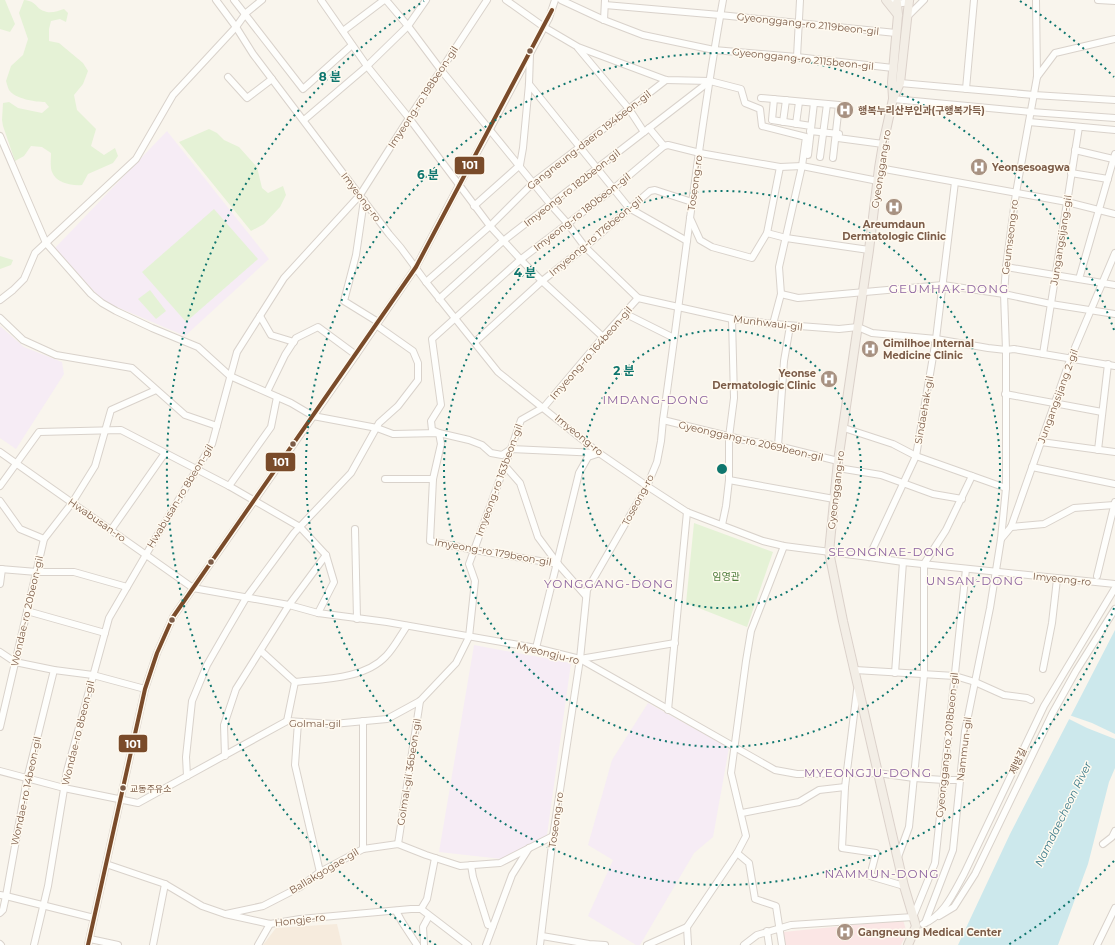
<svg xmlns="http://www.w3.org/2000/svg" width="1115" height="945" viewBox="0 0 1115 945" font-family="Montserrat,'Noto Sans KR',sans-serif">
<style>
.residential{fill:#f6ebdd}
.education{fill:#f6ecf5}
.medical{fill:#fbe6e5}
.green{fill:#e5f2d6}
.water{fill:#cce8ec}
.pier{fill:#f9f5ed}
.lines{fill:none;stroke-linecap:round;stroke-linejoin:round}
.minor-casing{stroke:#d9d2cb;stroke-width:8}
.major-casing{stroke:#dbd1ca;stroke-width:10}
.minor{stroke:#fefefc;stroke-width:6}
.major{stroke:#f3eee6;stroke-width:8}
.bus-1-casing{stroke:#fffaf0;stroke-width:7}
.bus-1{stroke:#7a4b2a;stroke-width:4}
.ring{fill:none;stroke:#0f766e;stroke-width:2;stroke-dasharray:2 4}
.bus-dot{fill:#7c5c48;stroke:#fffaf0;stroke-width:1.5}
.labels{text-anchor:middle;dominant-baseline:central;stroke-width:3;stroke-linejoin:round;paint-order:stroke}
.bus-label{font-size:9px;fill:#7c5c48;stroke:#fffaf0;text-anchor:start}
.street-label{font-size:10px;fill:#7c5c48;stroke:#fffaf0}
.poi-label{font-size:10px;font-weight:bold;fill:#7c5c48;stroke:#fffaf0;text-anchor:start}
.park-label{font-size:10px;fill:#4e7d3c;stroke:#fffaf0}
.water-label{font-size:11px;font-style:italic;fill:#3c7c8b;stroke:#fffaf0}
.quarter-label{font-size:12px;letter-spacing:1px;fill:#8d64a0;stroke:#fffaf0}
.centre{fill:#0f766e;stroke:#fffaf0;stroke-width:2}
.ring-label{font-size:12px;text-anchor:middle;font-weight:bold;fill:#0f766e;stroke:#fffaf0;stroke-width:3;stroke-linejoin:round;paint-order:stroke}
.line-badge{stroke:#fffaf0;stroke-width:1.5}
.badge-label{font-size:11px;text-anchor:middle;font-weight:bold;fill:#fff}
</style>
<rect width="100%" height="100%" fill="#f9f5ed"/>
<polygon class="residential" points="337,924 342,945 263,945 276,928"/>
<g class="education">
<polygon points="167,131 269,259 185,336 103,301 55,248"/>
<polygon points="0,326 24,347 62,362 64,374 16,449 0,438"/>
<polygon points="474,645 571,663 547,835 502,859 439,852"/>
<polygon points="648,703 729,748 713,837 694,853 640,945 636,945 588,916 613,860 588,845 612,760"/>
</g>
<polygon class="medical" points="903,920 907,933 901,945 785,945 783,932"/>
<g class="green">
<polygon points="0,0 5,0 15,24 10,32 0,29"/>
<path d="M 24,0 C 37,1 35,8 44,11 C 50,14 58,11 64,9 L 68,13 L 66,22 L 60,19 L 51,21 L 49,29 L 49,41 L 59,43 L 83,63 L 88,71 L 83,84 L 74,95 L 77,110 L 96,129 L 91,146 L 104,155 L 115,148 L 118,156 L 113,163 L 88,174 L 82,185 C 72,186 56,183 52,172 C 50,167 51,158 51,153 L 42,147 L 31,146 L 24,156 L 15,161 L 3,126 L 2,120 L 3,103 L 9,102 L 18,108 L 42,113 L 49,107 L 45,102 C 36,102 15,99 9,90 C 8,88 7,84 6,81 L 11,66 L 23,55 L 28,39 L 19,13 Z"/>
<polygon points="209,129 217,133 224,140 239,147 257,167 262,188 268,193 283,186 286,195 280,207 264,224 251,231 179,142"/>
<polygon points="214,209 258,259 186,322 142,272"/>
<polygon points="0,256 13,260 11,265 0,269"/>
<polygon points="150,290 166,311 156,319 138,299"/>
<polygon points="694,523 773,552 747,627 686,603"/>
</g>
<polygon class="water" points="1115,630 1115,768 1109,782 1088,864 1058,945 958,945 1010,834"/>
<polygon class="pier" points="1069,715 1092,723 1115,734 1115,739 1087,728 1067,718"/>
<g class="lines">
<defs>
<g id="minor">
<polyline points="216,0 236,27 253,54 389,234 401,248 426,282 498,372 599,453 647,486 687,512 763,541 784,546 869,557 903,562 1115,584"/>
<polyline points="234,0 303,89 352,45"/>
<polyline points="321,0 367,66 409,118 490,226 522,261 542,281 603,337"/>
<polyline points="386,0 408,26 441,70 551,205 568,224 585,247 638,298 732,319 773,324 839,329 858,327 872,333 936,339 988,348 1006,350 1014,349 1115,366"/>
<polyline points="506,0 544,27 578,47 666,80 710,81 741,89 745,103 760,109 762,126 806,137 802,166 779,267 781,294 773,324"/>
<polyline points="561,0 604,20 643,35 714,50 797,57 893,68"/>
<path d="M 891,0 C 898,5 904,4 910,0"/>
<polyline points="1098,0 1115,1"/>
<polyline points="605,5 720,15 896,33"/>
<polyline points="908,16 924,0"/>
<polyline points="604,20 605,0"/>
<polyline points="343,31 384,0"/>
<polyline points="578,48 629,109 644,132"/>
<polyline points="797,57 800,0"/>
<polyline points="228,77 247,98 272,79"/>
<polyline points="1037,77 1055,53 1115,39"/>
<polyline points="900,83 1034,95 1115,100"/>
<polyline points="529,84 629,208 687,241"/>
<polyline points="966,89 974,0"/>
<polyline points="761,98 839,105 833,158"/>
<polyline points="774,99 772,120 811,126 810,131 839,134 838,138 883,144"/>
<polyline points="893,99 1031,112 1115,118"/>
<polyline points="304,120 365,68 408,26 426,0"/>
<polyline points="783,122 786,100"/>
<polyline points="1029,122 1115,130"/>
<polyline points="796,124 799,102"/>
<polyline points="649,128 664,146"/>
<polyline points="0,136 46,243 91,294 102,303 116,311 152,328 198,347 230,376 291,403 313,416 377,428 393,434 439,433 469,440 482,445 491,453 502,455 511,449 599,453"/>
<polyline points="1075,150 1113,159"/>
<polyline points="808,155 814,103"/>
<polyline points="820,157 827,104"/>
<polyline points="780,167 767,233 786,238 869,250"/>
<polyline points="879,168 1067,202 1115,214"/>
<polyline points="1071,173 1108,179"/>
<polyline points="364,200 356,255 344,301 378,322"/>
<polyline points="474,206 520,165 523,148 529,84 530,54"/>
<polyline points="690,218 700,240 712,247 752,258 767,233"/>
<polyline points="1006,267 1115,285"/>
<polyline points="1079,279 1115,154"/>
<polyline points="426,282 490,226 534,182 580,147 666,80"/>
<polyline points="781,294 798,298 943,285 1004,294 1051,304 1115,314"/>
<polyline points="439,299 503,241 710,81"/>
<polyline points="0,300 13,290 24,279 35,253 136,159 173,95 236,27 246,13 262,0"/>
<polyline points="624,313 674,338"/>
<polyline points="260,316 271,335 294,342"/>
<polyline points="0,318 23,340 56,355 132,368 185,415 217,426"/>
<polyline points="475,342 542,281 585,247 650,191 655,190 692,202"/>
<polyline points="1043,354 1079,127"/>
<polyline points="267,392 285,355 296,338 318,327 356,355"/>
<polyline points="1005,394 1102,412"/>
<polyline points="663,420 744,440 778,446 838,461"/>
<polyline points="844,428 893,444 916,456 1006,488"/>
<polyline points="1041,442 1115,452"/>
<polyline points="778,446 784,361 790,326"/>
<polyline points="1098,450 1108,364"/>
<polyline points="0,452 193,588 289,605 318,613 387,622 536,648 580,659 775,770 797,774 878,773 914,778 944,780 960,780"/>
<polyline points="505,466 520,483 538,537 558,564 586,596"/>
<polyline points="1032,467 1115,484"/>
<polyline points="838,468 881,475 933,494 962,499"/>
<polyline points="385,479 433,479"/>
<polyline points="729,480 834,499"/>
<polyline points="0,486 39,432 121,430 229,486 300,527 326,555 334,582 318,613"/>
<polyline points="229,486 271,427 277,397"/>
<polyline points="0,501 20,529 44,539"/>
<polyline points="722,525 726,506 729,480 729,437 734,398 732,319"/>
<polyline points="1011,527 1044,524 1074,508 1114,505"/>
<polyline points="355,529 357,619"/>
<polyline points="111,530 165,453"/>
<polyline points="1001,539 1011,527 1071,357 1115,253"/>
<polyline points="869,557 916,456 936,339 955,182"/>
<polyline points="558,564 474,550 430,541 433,479 441,444 439,433 432,430 431,421 441,405 432,339 520,260 613,189 664,146 668,145 700,153 780,167 802,166 878,181"/>
<polyline points="0,569 37,572 74,572 127,587"/>
<polyline points="1097,576 1115,502"/>
<polyline points="0,584 2,569"/>
<polyline points="27,611 105,633"/>
<polyline points="536,648 579,473 588,457 597,454"/>
<path d="M 261,651 L 295,682 C 323,679 365,679 386,656 C 394,648 400,636 407,626"/>
<polyline points="0,652 15,662 54,670 93,675 145,689"/>
<polyline points="580,659 675,643"/>
<polyline points="1043,669 1052,623 1057,579"/>
<polyline points="855,670 955,676 975,682 1004,695 1027,698 1031,700"/>
<polyline points="895,673 903,562"/>
<polyline points="857,690 845,787 842,848 876,853 870,876 904,886"/>
<polyline points="668,710 687,512"/>
<polyline points="287,721 295,682"/>
<polyline points="298,722 295,765 320,872"/>
<polyline points="0,727 44,539 72,503 95,466 111,410 156,390"/>
<polyline points="225,756 224,725 236,689 289,605 326,555"/>
<polyline points="0,771 64,788 138,803 287,721 333,724 387,719 420,701 456,663 469,637 475,581 469,564 513,443 521,420 544,407 603,337 638,298"/>
<polyline points="187,776 186,757 192,701 207,665 226,632 246,598 294,533 351,473 379,423 398,406 418,380 418,363 413,351 376,325"/>
<polyline points="742,813 799,802 819,790 845,787"/>
<polyline points="398,844 420,701"/>
<polyline points="1103,844 1112,837 1115,831"/>
<polyline points="363,849 363,721"/>
<polyline points="737,853 749,863 755,899 776,906 782,945"/>
<polyline points="898,857 909,827 924,675 924,564 946,530 972,476"/>
<polyline points="106,864 165,884 202,906 225,914 270,924 300,919 411,909 421,909 468,945"/>
<polyline points="471,865 473,877 488,925 493,926"/>
<polyline points="0,895 6,896 94,918"/>
<polyline points="421,909 427,899 435,858"/>
<polyline points="396,911 402,922 417,945"/>
<polyline points="0,913 3,910 6,896 27,779 54,670"/>
<polyline points="226,914 263,906 300,887 320,872 363,849 398,844 426,855 460,866 500,863 553,836"/>
<polyline points="939,916 954,907 975,874 1052,714 1076,671 1115,609"/>
<polyline points="925,923 953,850 965,731 990,608 1001,539 1006,488 1006,350 1004,294 1006,267 1016,193 1037,77 1036,0"/>
<path d="M 923,924 C 944,916 954,892 964,874 L 1044,706 L 1115,588"/>
<polyline points="767,931 769,945"/>
<polyline points="542,936 589,944 605,945"/>
<polyline points="90,939 118,945"/>
<polyline points="0,944 1,945"/>
<polyline points="34,945 48,886 67,771 109,618 158,534 212,444 237,352 284,278 360,195 409,118 441,70 487,0"/>
<polyline points="88,945 145,689 157,653 173,617 356,355 416,267 459,185 490,129 549,18 555,0"/>
<polyline points="153,945 165,884"/>
<polyline points="258,945 270,924"/>
<polyline points="424,945 423,927 429,916"/>
<polyline points="486,945 512,875 529,848"/>
<path d="M 540,945 L 553,836 L 580,659 L 587,590 L 647,486 L 657,462 L 661,441 L 663,420 C 683,280 698,139 723,0"/>
<polyline points="647,945 687,927"/>
<polyline points="688,945 687,927 737,853 746,836 731,773 746,661 751,631 784,546"/>
<polyline points="744,945 757,935 791,925 913,917 935,863 966,569"/>
<polyline points="1097,945 1115,908"/>
</g>
<g id="major">
<polyline points="886,0 898,15"/>
<polyline points="893,98 892,82 898,15 897,3"/>
<polyline points="908,945 916,926 904,886 843,621 829,552 838,461 869,250 879,168 883,144 893,99 900,83 909,1"/>
</g>
</defs>
<use href="#minor" class="minor-casing"/>
<use href="#major" class="major-casing"/>
<use href="#minor" class="minor"/>
<use href="#major" class="major"/>
<defs>
<polyline id="bus-1" points="88,945 145,689 157,653 173,617 416,267 552,10"/>
</defs>
<use href="#bus-1" class="bus-1-casing"/>
<use href="#bus-1" class="bus-1"/>
</g>
<g class="ring">
<circle cx="722" cy="469" r="139"/>
<circle cx="722" cy="469" r="278"/>
<path d="M1114 608A416 416 0 1 1 1114 330"/>
<path d="M1114 861A555 555 0 0 1 1008 945M436 945A555 555 0 0 1 424 1M1020 1A555 555 0 0 1 1114 77"/>
</g>
<defs>
<symbol id="hospital-disc" viewBox="-11 -11 22 22"><circle r="9.5" fill="#a89282" stroke="#fffaf0"/><path d="M-5-5h3v3.5h4V-5h3V5h-3V1.5h-4V5h-3Z" fill="#fff"/></symbol>
</defs>
<g fill-rule="evenodd">
<use href="#hospital-disc" x="835" y="100" width="20" height="20"/>
<use href="#hospital-disc" x="969" y="157" width="20" height="20"/>
<use href="#hospital-disc" x="884" y="197" width="20" height="20"/>
<use href="#hospital-disc" x="860" y="339" width="20" height="20"/>
<use href="#hospital-disc" x="819" y="369" width="20" height="20"/>
<use href="#hospital-disc" x="835" y="922" width="20" height="20"/>
</g>
<g class="bus-dot">
<circle cx="530" cy="51" r="3.5"/>
<circle cx="293" cy="444" r="3.5"/>
<circle cx="211" cy="562" r="3.5"/>
<circle cx="172" cy="620" r="3.5"/>
<circle cx="123" cy="788" r="3.5"/>
</g>
<g class="labels">
<g class="bus-label">
<text x="130" y="788">교동주유소</text>
</g>
<g class="street-label">
<text transform="translate(808 24) rotate(6)">Gyeonggang-ro 2119beon-gil</text>
<text transform="translate(803 59) rotate(6)">Gyeonggang-ro 2115beon-gil</text>
<text transform="translate(423 97) rotate(-57)">Imyeong-ro 198beon-gil</text>
<text transform="translate(589 140) rotate(-38)">Gangneung-daero 194beon-gil</text>
<text transform="translate(881 169) rotate(-81)">Gyeonggang-ro</text>
<text transform="translate(695 183) rotate(-82)">Toseong-ro</text>
<text transform="translate(572 188) rotate(-38)">Imyeong-ro 182beon-gil</text>
<text transform="translate(361 197) rotate(53)">Imyeong-ro</text>
<text transform="translate(582 212) rotate(-38)">Imyeong-ro 180beon-gil</text>
<text transform="translate(596 236) rotate(-40)">Imyeong-ro 176beon-gil</text>
<text transform="translate(1010 237) rotate(-83)">Geumseong-ro</text>
<text transform="translate(1061 240) rotate(-81)">Jungangsijang-gil</text>
<text transform="translate(768 323) rotate(7)">Munhwaui-gil</text>
<text transform="translate(591 353) rotate(-49)">Imyeong-ro 164beon-gil</text>
<text transform="translate(1058 396) rotate(-70)">Jungangsijang 2-gil</text>
<text transform="translate(924 410) rotate(-80)">Sindaehak-gil</text>
<text transform="translate(579 435) rotate(39)">Imyeong-ro</text>
<text transform="translate(751 441) rotate(13)">Gyeonggang-ro 2069beon-gil</text>
<text transform="translate(499 480) rotate(-70)">Imyeong-ro 163beon-gil</text>
<text transform="translate(836 490) rotate(-83)">Gyeonggang-ro</text>
<text transform="translate(180 496) rotate(-59)">Hwabusan-ro 8beon-gil</text>
<text transform="translate(638 500) rotate(-62)">Toseong-ro</text>
<text transform="translate(97 520) rotate(35)">Hwabusan-ro</text>
<text transform="translate(493 552) rotate(10)">Imyeong-ro 179beon-gil</text>
<text transform="translate(1062 579) rotate(6)">Imyeong-ro</text>
<text transform="translate(27 611) rotate(-77)">Wondae-ro 20beon-gil</text>
<text transform="translate(548 653) rotate(14)">Myeongju-ro</text>
<text x="315" y="723">Golmal-gil</text>
<text transform="translate(78 733) rotate(-76)">Wondae-ro 8beon-gil</text>
<text transform="translate(947 745) rotate(-84)">Gyeonggang-ro 2018beon-gil</text>
<text transform="translate(964 749) rotate(-83)">Nammun-gil</text>
<text transform="translate(1018 761) rotate(-65)">제방길</text>
<text transform="translate(409 772) rotate(-81)">Golmal-gil 36beon-gil</text>
<text transform="translate(26 791) rotate(-78)">Wondae-ro 14beon-gil</text>
<text transform="translate(556 820) rotate(-82)">Toseong-ro</text>
<text transform="translate(324 871) rotate(-31)">Ballakgogae-gil</text>
<text transform="translate(300 920) rotate(-7)">Hongje-ro</text>
</g>
<g class="poi-label">
<text x="858" y="110">행복누리산부인과(구행복가득)</text>
<text x="992" y="167">Yeonsesoagwa</text>
<text x="894" y="224" text-anchor="middle">Areumdaun<tspan x="894" dy="12">Dermatologic Clinic</tspan></text>
<text x="883" y="343">Gimilhoe Internal<tspan x="883" dy="12">Medicine Clinic</tspan></text>
<text x="816" y="373" text-anchor="end">Yeonse<tspan x="816" dy="12">Dermatologic Clinic</tspan></text>
<text x="858" y="932">Gangneung Medical Center</text>
</g>
<g class="park-label">
<text x="726" y="576">임영관</text>
</g>
<g class="water-label">
<text transform="translate(1063 814) rotate(-64)">Namdaecheon River</text>
</g>
<g class="quarter-label">
<text x="949" y="288">GEUMHAK-DONG</text>
<text x="656" y="399">IMDANG-DONG</text>
<text x="892" y="551">SEONGNAE-DONG</text>
<text x="975" y="580">UNSAN-DONG</text>
<text x="609" y="583">YONGGANG-DONG</text>
<text x="868" y="772">MYEONGJU-DONG</text>
<text x="882" y="873">NAMMUN-DONG</text>
</g>
</g>
<circle cx="722" cy="469" r="6" class="centre"/>
<g class="ring-label">
<text x="330" y="81">8 분</text>
<text x="428" y="179">6 분</text>
<text x="525" y="277">4 분</text>
<text x="624" y="375">2 분</text>
</g>
<g class="line-badge">
<rect x="454" y="156" width="31" height="19" rx="4" fill="#7a4b2a"/>
<rect x="265" y="452" width="31" height="20" rx="4" fill="#7a4b2a"/>
<rect x="118" y="734" width="30" height="19" rx="4" fill="#7a4b2a"/>
</g>
<g class="badge-label">
<text x="470" y="169">101</text>
<text x="281" y="466">101</text>
<text x="133" y="748">101</text>
</g>
</svg>
